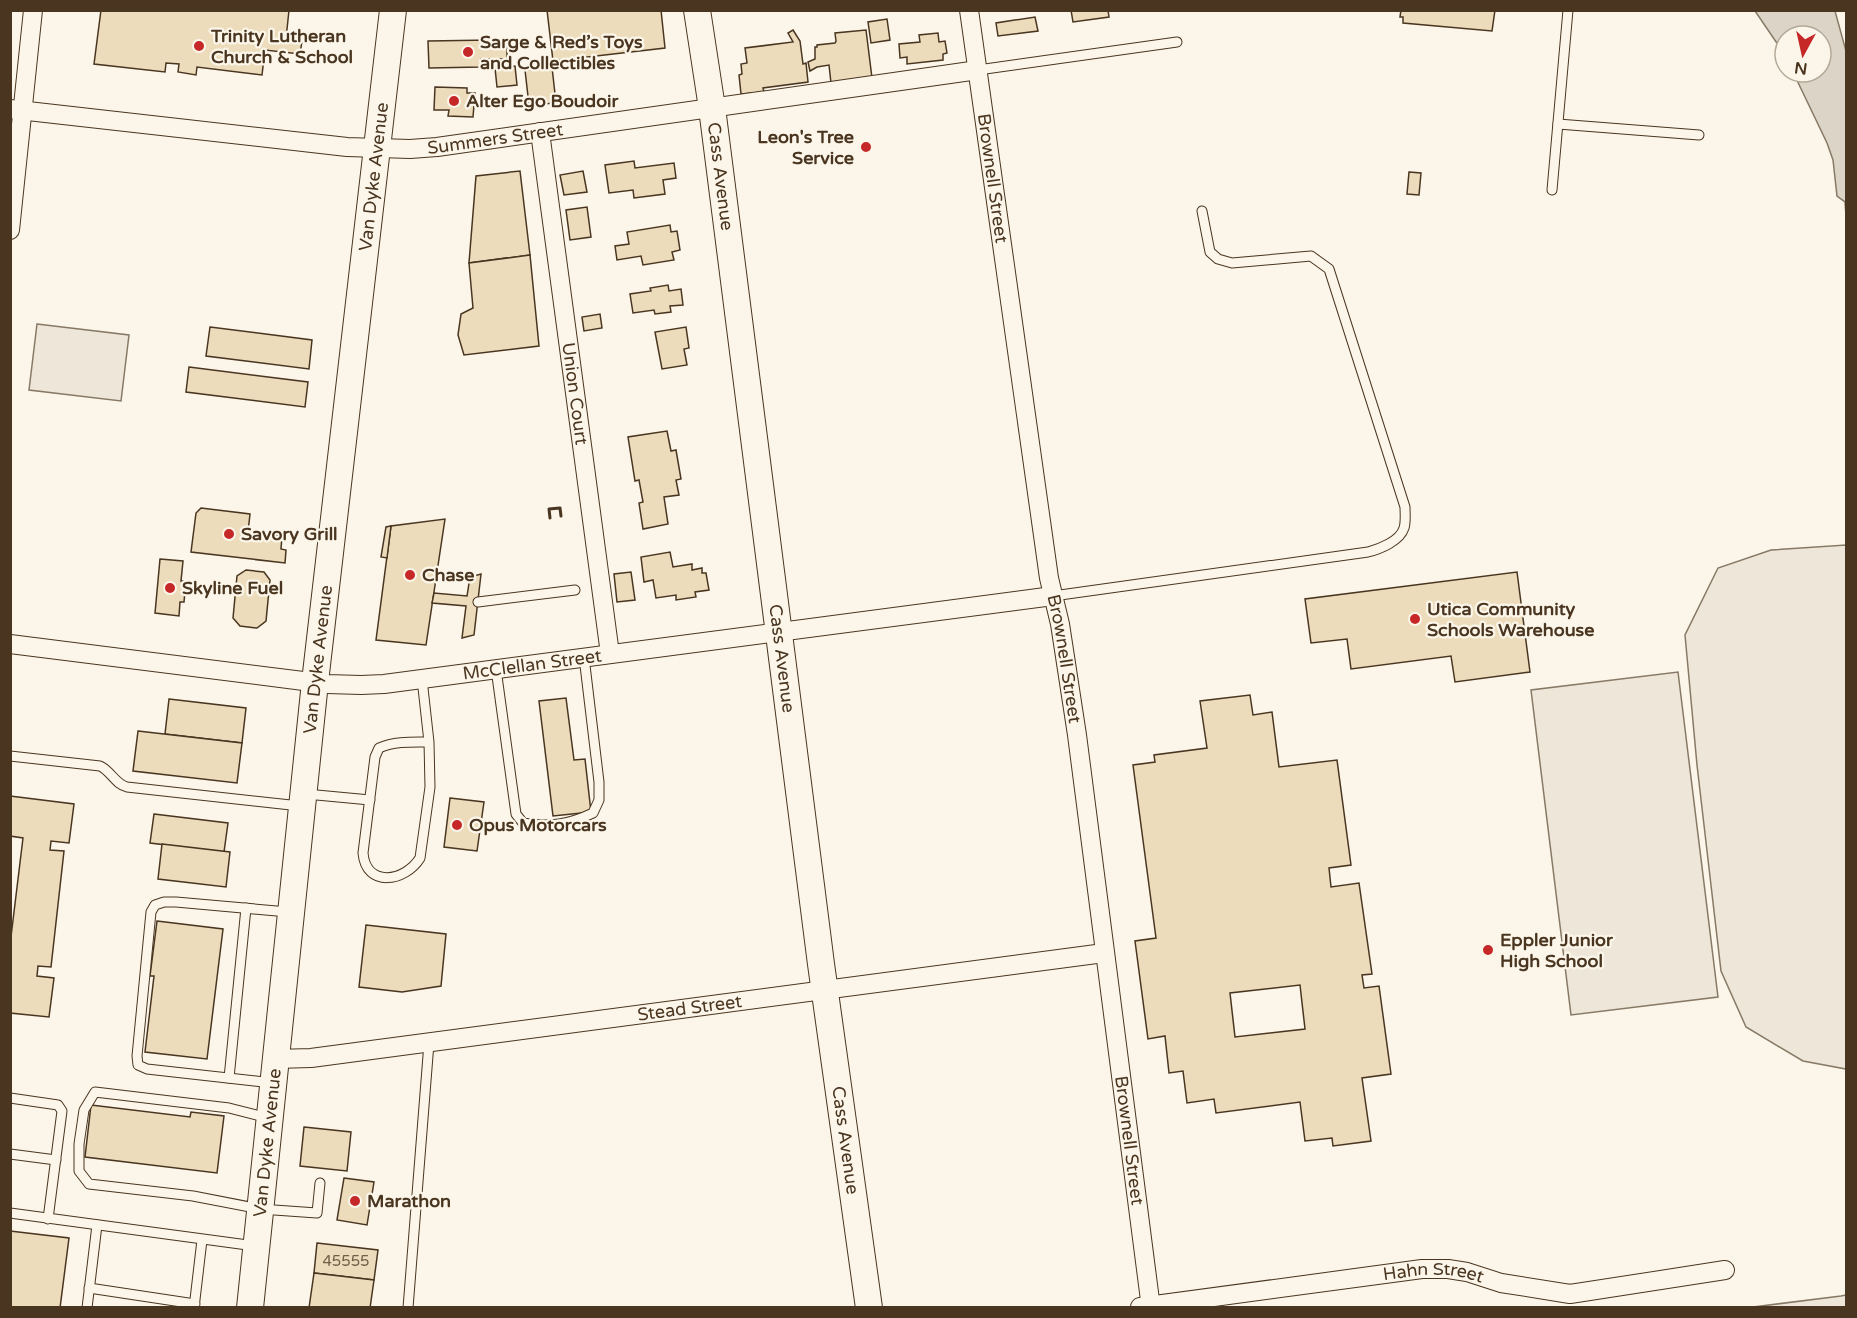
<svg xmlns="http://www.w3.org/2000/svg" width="1857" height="1318" viewBox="0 0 1857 1318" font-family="'Varela Round',sans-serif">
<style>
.green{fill:#ede6d9;stroke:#887966;stroke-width:1.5}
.water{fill:#dcd4c6;stroke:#887966;stroke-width:1.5}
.building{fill:#ecdcbc;stroke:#4a3520;stroke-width:1.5;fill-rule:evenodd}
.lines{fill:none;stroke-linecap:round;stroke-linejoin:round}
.lane-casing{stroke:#4a3520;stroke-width:11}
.street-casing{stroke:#4a3520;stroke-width:20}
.secondary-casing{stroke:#4a3520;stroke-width:28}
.lane{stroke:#fbf6e9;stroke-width:9}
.street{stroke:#fbf6e9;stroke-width:18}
.secondary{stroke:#fbf6e9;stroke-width:26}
.wall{stroke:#4a3520;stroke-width:3}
.poi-dot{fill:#c62828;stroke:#fbf6e9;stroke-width:2}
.labels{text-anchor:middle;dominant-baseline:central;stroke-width:4.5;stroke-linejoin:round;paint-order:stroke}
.number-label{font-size:15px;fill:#725f47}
.poi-label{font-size:18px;font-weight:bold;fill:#4a3520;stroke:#fbf6e9;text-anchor:start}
.street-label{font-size:18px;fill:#4a3520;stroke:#fbf6e9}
</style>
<rect width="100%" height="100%" fill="#fbf6e9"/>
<g class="green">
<polygon points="37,324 129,335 121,401 29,390"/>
<polygon points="1846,545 1846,1069 1803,1061 1746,1027 1721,971 1697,765 1685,635 1718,568 1771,550"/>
<polygon points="1678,672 1718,997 1571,1015 1531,690"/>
<polygon points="1846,1295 1846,1307 1753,1307 1841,1296"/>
</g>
<polygon class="water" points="1755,11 1835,11 1846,51 1846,216 1845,202 1837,196 1833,160 1827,143 1793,72 1821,72 1821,36 1785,36 1785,55"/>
<g class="building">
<polygon points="101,10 289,10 286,39 302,41 300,54 265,50 262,75 197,67 196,75 178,72 179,64 166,63 165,72 94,64"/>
<polygon points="547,10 661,10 665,48 553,61"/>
<polygon points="1071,10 1108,10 1109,17 1073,22"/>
<polygon points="1401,10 1495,10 1492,31 1403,23 1403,17 1400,17"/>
<polygon points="1035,17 1038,31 998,36 996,23"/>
<polygon points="887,19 890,40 871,43 868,22"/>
<polygon points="793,30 800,41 803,64 806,63 808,82 763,88 764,92 741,94 739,75 742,74 741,64 747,63 745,48 793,42 788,33"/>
<polygon points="866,30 872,78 831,83 829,65 817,67 810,71 808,62 815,59 815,47 817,47 817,45 835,43 836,41 835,33"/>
<polygon points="938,33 939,42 945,41 947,53 943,54 943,60 907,64 907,57 900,58 899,44 920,42 919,35"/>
<polygon points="491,40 491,46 507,46 507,59 481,59 481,67 429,68 428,41"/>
<polygon points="515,66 517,85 497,87 495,68"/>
<polygon points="552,67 556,103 529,105 525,70"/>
<polygon points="435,87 467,88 467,93 475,93 473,117 448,116 449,110 434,110"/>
<polygon points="634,161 635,168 674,163 676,178 663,180 665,194 634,198 633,190 609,193 605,165"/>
<polygon points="520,171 530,255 469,263 476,176"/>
<polygon points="583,171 587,192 564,195 560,175"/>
<polygon points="1409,172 1421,173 1419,195 1407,194"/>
<polygon points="587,207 591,237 570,240 566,210"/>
<polygon points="670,225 671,232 677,231 680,250 672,252 674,260 643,265 641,256 617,260 615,246 629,244 627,232"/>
<polygon points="530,255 539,346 464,355 458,335 461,314 473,308 469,263"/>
<polygon points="668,285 669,291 681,289 683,305 670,306 671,312 655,314 654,310 633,313 630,294 651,291 650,288"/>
<polygon points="600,314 602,328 584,331 582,317"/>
<polygon points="210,327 312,340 309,369 206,356"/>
<polygon points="686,327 689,348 684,349 687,365 662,369 655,332"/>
<polygon points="189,367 308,382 305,407 186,392"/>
<polygon points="667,431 671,451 676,450 681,479 676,480 679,495 664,497 668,524 643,529 639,503 643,502 639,480 635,481 628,437"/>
<polygon points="201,508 250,514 248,532 282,536 281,549 286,550 285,563 191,552 196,513"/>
<polygon points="445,519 426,645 376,640 391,526"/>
<polygon points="391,526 387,558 381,557 386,527"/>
<polygon points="670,552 673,567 692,564 692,570 702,568 702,573 706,573 709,590 695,592 696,597 676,600 676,595 656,598 653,580 644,582 641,557"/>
<polygon points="160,559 183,561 181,581 186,581 184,602 180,602 179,616 155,613"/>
<polygon points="246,570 264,572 270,580 266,621 257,628 240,626 233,618 237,576"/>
<polygon points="631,572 635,600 617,602 614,574"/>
<polygon points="1517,572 1530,672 1455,682 1451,656 1351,669 1347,639 1311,643 1305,599"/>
<polygon points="481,574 474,635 462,638 466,606 432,603 434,593 467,596 470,577"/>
<path d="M 1250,695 L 1253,715 L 1272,712 L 1279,767 L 1337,760 L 1351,865 L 1329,868 L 1331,887 L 1359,883 L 1372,974 L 1362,975 L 1364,988 L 1379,986 L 1391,1074 L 1362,1078 L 1371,1141 L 1333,1146 L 1332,1138 L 1305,1141 L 1300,1102 L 1216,1113 L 1214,1099 L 1187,1103 L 1183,1071 L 1169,1073 L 1165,1036 L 1148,1039 L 1135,941 L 1156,938 L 1133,765 L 1155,762 L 1154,755 L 1207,748 L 1200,701 ZM 1300,985 L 1305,1029 L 1235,1037 L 1230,993 Z"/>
<polygon points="566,698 574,760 585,759 591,812 553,816 539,701"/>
<polygon points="169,699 246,708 242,743 165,734"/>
<polygon points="138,731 242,743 237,783 133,771"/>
<polygon points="10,796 74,804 69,843 51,841 50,850 64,851 51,967 38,966 37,976 54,978 49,1017 10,1013 10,945 23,838 10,836"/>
<polygon points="450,798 484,802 477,851 444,847"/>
<polygon points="154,814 228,823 224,852 150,843"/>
<polygon points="162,844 230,852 226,887 158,879"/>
<polygon points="157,921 223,929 207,1059 145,1052 154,976 150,976"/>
<polygon points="366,925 446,934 441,986 402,992 359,987"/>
<polygon points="91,1105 190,1117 191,1112 224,1116 217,1173 85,1157"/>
<polygon points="304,1127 351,1132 347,1171 300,1166"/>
<polygon points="344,1178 374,1182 367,1225 337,1220"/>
<polygon points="10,1231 69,1238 60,1308 10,1308"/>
<polygon points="317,1243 378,1250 374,1280 314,1273"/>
<polygon points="314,1273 374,1280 370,1308 309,1308"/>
</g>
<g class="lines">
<defs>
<g id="lane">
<polyline points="978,70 1177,42"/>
<polyline points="1558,124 1699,135"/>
<polyline points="1552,190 1568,10"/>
<path d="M 1053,596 L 1368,552 C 1380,549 1400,541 1404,528 C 1406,522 1405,513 1405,507 L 1329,269 L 1311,256 L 1232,263 L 1218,259 L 1210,252 L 1202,211"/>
<polyline points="478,602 575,590"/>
<path d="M 496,669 L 516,814 L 523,823 C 549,828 570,824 593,813 L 599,800 L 599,782 L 584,657"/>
<path d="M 422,679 L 429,742 L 430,787 L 420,858 C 405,882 366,888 363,853 L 375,757 L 379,748 C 395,741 412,742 429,742"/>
<path d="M 10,756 L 100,766 C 111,771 115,784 127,787 L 300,806"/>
<polyline points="306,794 370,800"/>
<polyline points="229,1078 246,908"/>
<polyline points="273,1083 147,1069 138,1065 137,1056 151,912 155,905 164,902 176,902 288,912"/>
<polyline points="10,1098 58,1105 62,1111 48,1219"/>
<polyline points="268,1118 229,1108 95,1092 84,1110 79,1144 79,1171 89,1184 193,1196 260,1209 317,1213 320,1183"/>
<polyline points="10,1154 56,1160"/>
<polyline points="10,1213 255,1246"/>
<polyline points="89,1288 195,1304"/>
<polyline points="87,1308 97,1225"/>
<polyline points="194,1308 202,1240"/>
<polyline points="408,1308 429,1043"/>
</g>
<g id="street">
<path id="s1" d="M 969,10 L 1049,578 L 1060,624 L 1077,735 L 1151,1308"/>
<path id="s2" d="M 10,109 L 347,147 L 410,149 L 437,147 L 978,70"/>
<path id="s3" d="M 540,132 L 610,654"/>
<polyline points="10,230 33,10"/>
<path id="s4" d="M 10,644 L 327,684 L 361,685 L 384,684 L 1053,596"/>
<path id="s5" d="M 275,1059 L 311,1058 L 1104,953"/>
<path id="s6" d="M 1140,1307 L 1422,1269 L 1448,1269 L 1467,1272 L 1501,1283 L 1570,1294 L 1725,1270"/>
</g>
<g id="secondary">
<path id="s7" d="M 697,10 L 712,108 L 821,964 L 869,1308"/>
<path id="s8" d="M 250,1308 L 315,682 L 393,10"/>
</g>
</defs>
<use href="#lane" class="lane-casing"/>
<use href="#street" class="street-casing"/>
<use href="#secondary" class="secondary-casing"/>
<use href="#lane" class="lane"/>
<use href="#street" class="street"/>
<use href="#secondary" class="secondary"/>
<polyline class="wall" points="550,518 549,509 560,508 561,516"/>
</g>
<g class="poi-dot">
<circle cx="199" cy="46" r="6"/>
<circle cx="468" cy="52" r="6"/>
<circle cx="454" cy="101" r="6"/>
<circle cx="866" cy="147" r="6"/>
<circle cx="229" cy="534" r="6"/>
<circle cx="410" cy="575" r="6"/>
<circle cx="170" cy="588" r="6"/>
<circle cx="1415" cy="619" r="6"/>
<circle cx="457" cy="825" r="6"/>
<circle cx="1488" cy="950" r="6"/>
<circle cx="355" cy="1201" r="6"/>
</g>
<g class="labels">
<g class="number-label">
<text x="346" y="1261">45555</text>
</g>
<g class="poi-label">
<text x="211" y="36">Trinity Lutheran<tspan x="211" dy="21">Church &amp; School</tspan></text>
<text x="480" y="42">Sarge &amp; Red’s Toys<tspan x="480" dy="21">and Collectibles</tspan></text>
<text x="466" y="101">Alter Ego Boudoir</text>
<text x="854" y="137" text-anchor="end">Leon's Tree<tspan x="854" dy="21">Service</tspan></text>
<text x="241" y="534">Savory Grill</text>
<text x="422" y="575">Chase</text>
<text x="182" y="588">Skyline Fuel</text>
<text x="1427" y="609">Utica Community<tspan x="1427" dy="21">Schools Warehouse</tspan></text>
<text x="469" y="825">Opus Motorcars</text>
<text x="1500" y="940">Eppler Junior<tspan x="1500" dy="21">High School</tspan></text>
<text x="367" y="1201">Marathon</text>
</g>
<g class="street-label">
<text stroke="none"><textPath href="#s2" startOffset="488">Summers Street</textPath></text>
<text stroke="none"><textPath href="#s8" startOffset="1138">Van Dyke Avenue</textPath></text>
<text stroke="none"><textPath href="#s7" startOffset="168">Cass Avenue</textPath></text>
<text stroke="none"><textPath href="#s1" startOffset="170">Brownell Street</textPath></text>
<text stroke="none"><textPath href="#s3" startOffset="264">Union Court</textPath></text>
<text stroke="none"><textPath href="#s1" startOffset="656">Brownell Street</textPath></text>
<text stroke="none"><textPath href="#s8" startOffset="652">Van Dyke Avenue</textPath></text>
<text stroke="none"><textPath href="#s7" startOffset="654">Cass Avenue</textPath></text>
<text stroke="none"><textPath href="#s4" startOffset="526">McClellan Street</textPath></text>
<text stroke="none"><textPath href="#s5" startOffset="418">Stead Street</textPath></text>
<text stroke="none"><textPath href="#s1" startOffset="1142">Brownell Street</textPath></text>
<text stroke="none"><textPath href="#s7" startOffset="1140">Cass Avenue</textPath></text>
<text stroke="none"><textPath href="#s8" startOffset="166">Van Dyke Avenue</textPath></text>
<text stroke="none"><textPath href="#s6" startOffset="296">Hahn Street</textPath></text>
</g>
</g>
<rect width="1857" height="1318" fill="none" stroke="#4a3520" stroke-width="24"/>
<g transform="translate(1803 54) rotate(188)"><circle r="28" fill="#fbf6e9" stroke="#b4a999" stroke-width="1.5"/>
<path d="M0-4.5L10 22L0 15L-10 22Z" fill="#c62828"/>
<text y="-9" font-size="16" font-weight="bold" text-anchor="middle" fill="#4a3520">N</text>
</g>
</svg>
